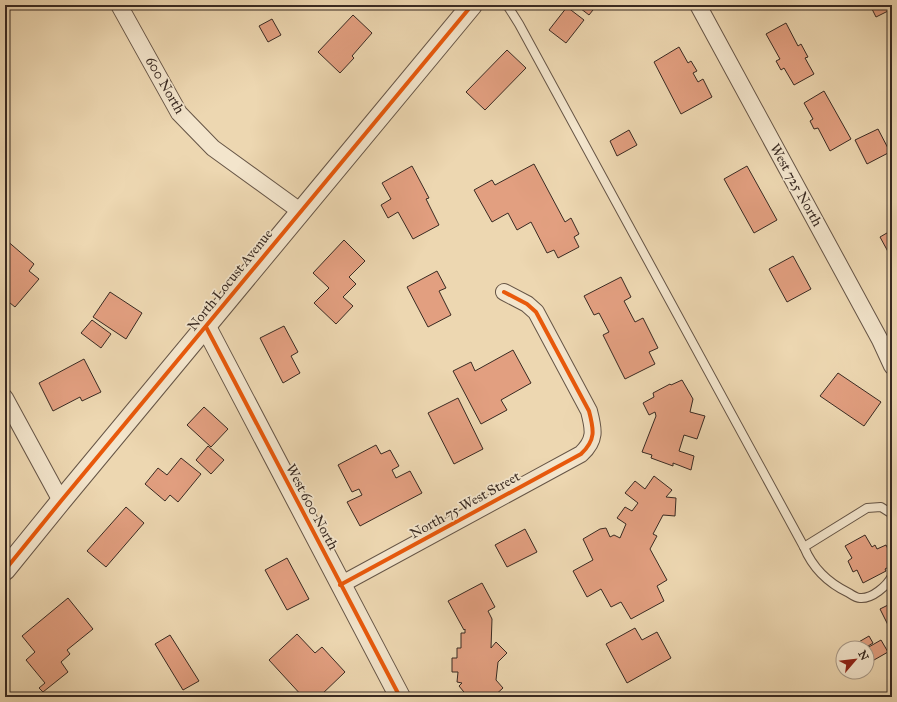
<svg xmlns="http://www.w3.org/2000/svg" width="897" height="702" viewBox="0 0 897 702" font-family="'IM FELL Great Primer',serif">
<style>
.building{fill:#e29f80;stroke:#392a22}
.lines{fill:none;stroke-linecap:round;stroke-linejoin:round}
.service-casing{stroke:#665546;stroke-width:10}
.minor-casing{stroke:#665546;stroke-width:18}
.tertiary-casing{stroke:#665546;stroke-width:22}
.service{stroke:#f3e5cc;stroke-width:8}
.minor{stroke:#f3e5cc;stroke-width:16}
.tertiary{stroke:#f3e5cc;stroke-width:20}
.cycleway-casing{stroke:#f3e5cc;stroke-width:6}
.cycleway{stroke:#e8590c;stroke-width:4}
.labels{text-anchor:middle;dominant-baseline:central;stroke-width:3.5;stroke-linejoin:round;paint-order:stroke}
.street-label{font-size:14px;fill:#392a22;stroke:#f3e5cc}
</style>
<rect width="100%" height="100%" fill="#edd7b1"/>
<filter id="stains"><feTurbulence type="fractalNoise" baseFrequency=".005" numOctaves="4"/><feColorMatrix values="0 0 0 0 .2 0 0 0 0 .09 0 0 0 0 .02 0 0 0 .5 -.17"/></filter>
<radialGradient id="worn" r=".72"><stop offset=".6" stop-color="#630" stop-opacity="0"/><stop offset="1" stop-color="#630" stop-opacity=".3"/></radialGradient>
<g class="building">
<polygon points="576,5 597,5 589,15"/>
<polygon points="870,5 892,5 892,9 876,17"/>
<polygon points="567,7 584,20 566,43 549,30"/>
<polygon points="353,15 372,33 352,56 354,58 340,73 318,52"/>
<polygon points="272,19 281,35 268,42 259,26"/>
<polygon points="786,23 798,46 801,44 808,57 805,58 814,74 794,85 784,68 781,70 776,61 780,59 766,34"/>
<polygon points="679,47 688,63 691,61 697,71 693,73 698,82 703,79 712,97 681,114 654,62"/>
<polygon points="507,50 526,68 485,110 466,92"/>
<polygon points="824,91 851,139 830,151 818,128 814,129 810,121 813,119 804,103"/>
<polygon points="878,129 890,152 867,164 855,140"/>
<polygon points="629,130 637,145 617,156 610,141"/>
<polygon points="534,164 565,222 571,218 579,234 574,237 579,247 558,258 554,250 547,253 531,222 517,230 508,213 492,222 474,190 492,180 495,185"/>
<polygon points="412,166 429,198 426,199 439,225 413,239 398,212 388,218 381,205 391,199 382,183"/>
<polygon points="747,166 777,220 754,233 724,179"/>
<polygon points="892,230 892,259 880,237"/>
<polygon points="5,239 34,264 29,271 39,279 15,307 5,299"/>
<polygon points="344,240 365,261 349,277 356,284 343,297 353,306 336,324 314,303 329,288 313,273"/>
<polygon points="793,256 811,289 787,302 769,269"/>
<polygon points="437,271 446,288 439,291 451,315 428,327 407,287"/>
<polygon points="621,277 631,297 624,301 635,322 643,318 658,348 649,352 655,364 625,379 603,335 609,332 599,313 594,315 584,296"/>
<polygon points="110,292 142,313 126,339 93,317"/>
<polygon points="92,320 111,334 101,348 81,333"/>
<polygon points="284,326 298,352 291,356 300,373 283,383 260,338"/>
<polygon points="513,350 531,383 501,400 507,410 481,424 453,371 471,362 475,371"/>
<polygon points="84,359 101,392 82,401 80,397 53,411 39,383"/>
<polygon points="838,373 881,402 864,426 820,396"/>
<polygon points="682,380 693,399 690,412 705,416 697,439 684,435 679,451 694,456 691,470 673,463 673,466 651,458 652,455 642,452 656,416 655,412 649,415 643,403 654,397 653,393 670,384 671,385"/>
<polygon points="458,398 483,449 454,464 428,413"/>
<polygon points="204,407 228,429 211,447 187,425"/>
<polygon points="376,445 381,454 390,450 399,466 392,470 396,478 410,471 422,493 360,526 347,502 362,495 359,489 352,492 338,465"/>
<polygon points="208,446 224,460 211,474 196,460"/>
<polygon points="181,458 201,474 178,502 170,495 165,501 145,484 158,468 167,475"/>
<polygon points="654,476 672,490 666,497 676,498 675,516 663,515 653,534 657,536 650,549 667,580 657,586 664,601 631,619 621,602 611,607 601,589 587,597 573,571 593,560 583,539 600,529 606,528 610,537 614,535 620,538 626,524 617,518 625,507 632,511 638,503 625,493 635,481 645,489"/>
<polygon points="126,507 144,523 106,567 87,551"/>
<polygon points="525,529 537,552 507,567 495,545"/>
<polygon points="865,535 872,547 875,545 877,549 886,545 892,557 892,565 885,569 886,571 863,583 857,570 853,572 848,561 852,558 845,546"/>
<polygon points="287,558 309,599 287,610 265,570"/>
<polygon points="482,583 495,607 488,611 492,619 491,648 496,642 507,653 498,662 496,680 503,688 493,697 488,697 484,693 477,693 473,697 468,697 459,686 462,683 457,682 458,672 452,672 452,658 457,658 457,648 461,648 461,633 465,633 465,629 464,630 448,601"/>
<polygon points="68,598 93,629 67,650 70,654 61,662 68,672 43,692 39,688 45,683 26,660 35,652 22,636"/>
<polygon points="892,603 892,625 889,627 880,609"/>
<polygon points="635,628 642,640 657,632 671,658 627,683 606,644"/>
<polygon points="297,634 315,653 322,647 345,672 319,697 303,697 269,660"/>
<polygon points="170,635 199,681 183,690 155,644"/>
<polygon points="869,636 873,643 865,648 859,648 857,643"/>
<polygon points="881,640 888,652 867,664 867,648"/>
</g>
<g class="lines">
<defs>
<g id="service">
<path d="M 507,5 L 519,24 L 804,547 C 813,569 828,583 849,593 C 852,595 857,598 860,598 C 872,599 887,586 892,576"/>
<polyline points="804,547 867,508 881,507 892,514"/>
</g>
<g id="minor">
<polyline points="119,5 179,113 213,148 300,211"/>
<polyline points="698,5 880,340 892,366"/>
<polyline points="5,398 61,501"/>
<path d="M 340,585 L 581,454 C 596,440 594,430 589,411 L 536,312 L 527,304 L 504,292"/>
</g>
<g id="tertiary">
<polyline points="206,327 400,697"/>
<polyline points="5,570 61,501 472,5"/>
</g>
</defs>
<use href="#service" class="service-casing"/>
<use href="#minor" class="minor-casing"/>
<use href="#tertiary" class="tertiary-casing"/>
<use href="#service" class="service"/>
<use href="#minor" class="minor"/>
<use href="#tertiary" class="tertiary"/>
<defs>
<g id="cycleway">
<polyline points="206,327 400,697"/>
<polyline points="5,570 61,501 472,5"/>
<path d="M 340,585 L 581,454 C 596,440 594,430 589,411 L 536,312 L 527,304 L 504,292"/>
</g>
</defs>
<use href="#cycleway" class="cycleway-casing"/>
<use href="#cycleway" class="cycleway"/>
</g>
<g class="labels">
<g class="street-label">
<text transform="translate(165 85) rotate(60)">600 North</text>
<text transform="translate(796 185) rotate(61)">West 725 North</text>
<text transform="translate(230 280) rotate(-51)">North Locust Avenue</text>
<text transform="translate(465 505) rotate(-29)">North 75 West Street</text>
<text transform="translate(312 507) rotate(62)">West 600 North</text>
</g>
</g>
<rect width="897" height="702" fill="none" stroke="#edd7b1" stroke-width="20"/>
<rect x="6" y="6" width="885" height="690" fill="none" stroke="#392a22" stroke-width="2"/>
<rect x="10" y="10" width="877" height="682" fill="none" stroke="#392a22"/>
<g transform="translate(855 660) rotate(62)"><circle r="19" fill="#f3e5cc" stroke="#a99a88"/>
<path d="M0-3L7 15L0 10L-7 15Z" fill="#8f2418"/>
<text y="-6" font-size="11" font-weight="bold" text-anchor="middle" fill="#392a22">N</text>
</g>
<rect width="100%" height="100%" filter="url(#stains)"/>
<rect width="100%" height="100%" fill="url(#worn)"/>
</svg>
